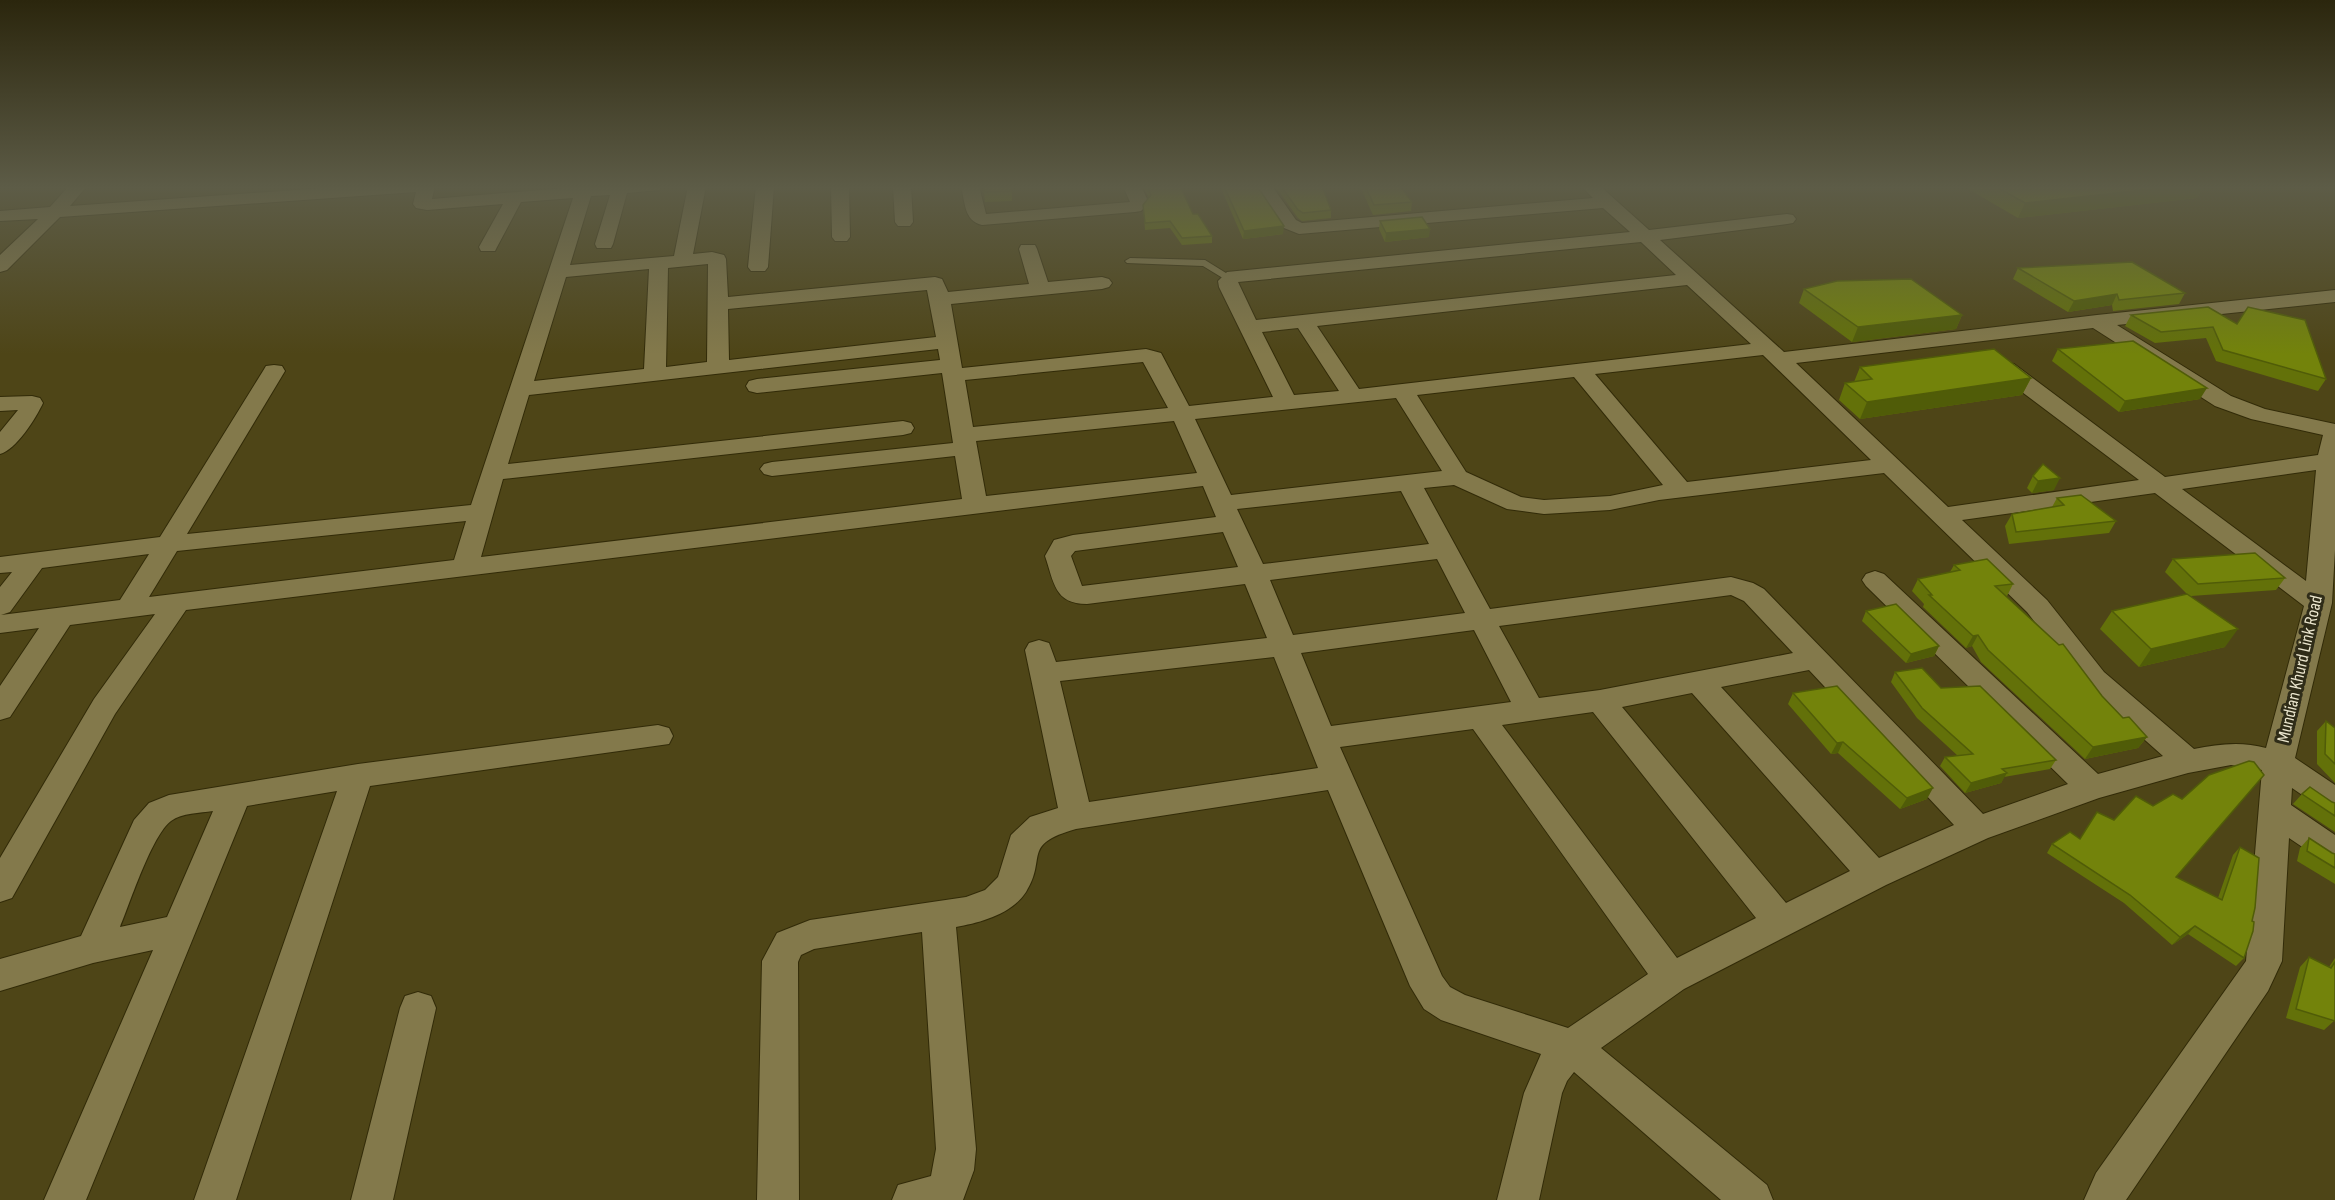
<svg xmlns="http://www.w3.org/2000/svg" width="2335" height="1200" viewBox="0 0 2335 1200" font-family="'Sofia Sans Condensed',sans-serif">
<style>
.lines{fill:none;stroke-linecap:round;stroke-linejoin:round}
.service-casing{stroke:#322b08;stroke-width:2}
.minor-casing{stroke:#322b08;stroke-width:2}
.service{fill:#83794b;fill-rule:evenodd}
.minor{fill:#83794b;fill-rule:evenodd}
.wall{fill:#637109}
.shaded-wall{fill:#505c08}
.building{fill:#73830b;stroke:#505c08;stroke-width:1.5}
.labels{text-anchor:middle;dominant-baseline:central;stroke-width:6;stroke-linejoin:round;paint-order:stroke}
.street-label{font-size:18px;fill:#ece7cf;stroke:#2f2c18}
</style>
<rect width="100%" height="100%" fill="#4e4517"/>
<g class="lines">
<defs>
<polygon id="service" points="1130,258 1205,260 1234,278 1226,280 1203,266 1127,263 1125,261"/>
<g id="minor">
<path d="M 69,186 L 87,186 L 70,206 L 353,186 L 435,186 L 432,199 L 591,186 L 662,186 L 659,190 L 627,193 L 613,244 L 611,248 L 597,248 L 595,244 L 610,195 L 591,196 L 570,265 L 674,256 L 688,186 L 706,186 L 693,254 L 712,252 L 724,255 L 726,259 L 728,297 L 935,277 L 942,279 L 948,292 L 1029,284 L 1019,249 L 1021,245 L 1035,245 L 1037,249 L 1048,282 L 1102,277 L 1109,279 L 1112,283 L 1109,287 L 1102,289 L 951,304 L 962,368 L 1146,349 L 1161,353 L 1189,406 L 1273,397 L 1219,287 L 1218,281 L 1227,272 L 1630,232 L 1603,208 L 1299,234 L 1284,228 L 1254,186 L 1272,186 L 1296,220 L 1302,223 L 1593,198 L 1581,186 L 1600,186 L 1649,230 L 1787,214 L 1793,215 L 1796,219 L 1793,223 L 1787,224 L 1660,240 L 1784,352 L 2097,315 L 2335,290 L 2335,302 L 2117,325 L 2231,396 L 2265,409 L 2335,424 L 2335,550 L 2332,603 L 2295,758 L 2335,785 L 2335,813 L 2324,810 L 2292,788 L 2291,805 L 2335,835 L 2335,865 L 2323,861 L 2289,838 L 2282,961 L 2268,991 L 2126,1200 L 2084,1200 L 2096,1173 L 2246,961 L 2262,770 L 2231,765 L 2188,773 L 2099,798 L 1988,838 L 1886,885 L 1684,989 L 1601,1048 L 1767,1185 L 1773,1200 L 1721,1200 L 1574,1072 L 1567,1081 L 1562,1093 L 1539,1200 L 1497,1200 L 1524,1093 L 1541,1054 L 1441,1020 L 1424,1009 L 1410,986 L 1328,790 L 1076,829 C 1020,845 1048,857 1026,892 C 1012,914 980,923 956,927 L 976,1149 L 974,1170 L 963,1200 L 892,1200 L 898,1185 L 931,1176 L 936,1149 L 922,932 L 814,949 L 801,955 L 798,962 L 799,1200 L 757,1200 L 762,961 L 777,933 L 810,920 L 966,897 L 985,890 L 998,877 L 1011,835 L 1030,817 L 1058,808 L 1025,650 L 1029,643 L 1039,640 L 1049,643 L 1056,662 L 1267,638 L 1245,584 L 1087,604 C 1054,604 1054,582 1045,556 L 1054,540 L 1073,535 L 1216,517 L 1203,486 L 186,610 L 115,714 L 12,898 L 0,902 L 0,858 L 94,699 L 155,614 L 70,625 L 10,717 L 0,720 L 0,686 L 39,628 L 0,633 L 0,587 L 12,572 L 0,573 L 0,557 L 160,537 L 263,371 L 266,366 L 274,365 L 282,366 L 285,371 L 187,534 L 471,505 L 573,198 L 521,202 L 497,247 L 495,251 L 481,251 L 479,247 L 503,204 L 427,210 L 416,208 L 413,204 L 416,192 L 60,217 L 7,270 L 0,272 L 0,255 L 38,219 L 0,221 L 0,211 L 50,207 ZM 1641,242 L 1676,275 L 1256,320 L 1238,282 ZM 708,264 L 707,362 L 666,367 L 668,268 ZM 649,269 L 644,369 L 534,381 L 566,277 ZM 1687,285 L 1751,344 L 1359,389 L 1317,326 ZM 927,290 L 936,337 L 729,360 L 728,309 ZM 1298,328 L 1339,391 L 1294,395 L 1262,332 ZM 2093,328 L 2215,406 L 2251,419 L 2323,435 L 2318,455 L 2165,477 L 2014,364 L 2006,363 L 1998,364 L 1995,369 L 1998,374 L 2139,480 L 1948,507 L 1796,363 ZM 938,349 L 940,360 L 757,379 L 749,381 L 746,386 L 749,391 L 757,393 L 942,373 L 953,443 L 772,462 L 764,464 L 760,469 L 764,474 L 772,476 L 955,456 L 962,499 L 481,557 L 503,479 L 903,435 L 911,433 L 914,428 L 911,423 L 903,421 L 508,464 L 529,395 ZM 1763,355 L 1871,460 L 1687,482 L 1595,374 ZM 1143,362 L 1168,408 L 973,427 L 965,380 ZM 1574,377 L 1663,485 L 1610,496 L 1544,500 L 1521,497 L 1466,472 L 1417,395 ZM 1396,398 L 1442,471 L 1231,495 L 1195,419 ZM 1174,421 L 1197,473 L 986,496 L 976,441 ZM 2316,470 L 2306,581 L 2182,489 ZM 1884,473 L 2027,612 L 2084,686 L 2163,756 L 2098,774 L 1884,574 L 1875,571 L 1866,574 L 1862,580 L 1866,586 L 2068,784 L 1983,814 L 1764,589 L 1753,583 L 1731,577 L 1490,609 L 1424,488 L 1454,485 L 1507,509 L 1544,514 L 1610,510 L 1659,500 ZM 1401,491 L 1429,544 L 1263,564 L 1237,509 ZM 2155,493 L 2304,606 L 2266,748 C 2241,741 2219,744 2194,749 L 2104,672 L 2047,600 L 1962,520 ZM 466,521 L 454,560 L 149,597 L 177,551 ZM 1223,532 L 1238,567 L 1082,586 L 1071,556 L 1075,551 ZM 149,554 L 120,600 L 1,615 L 10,612 L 42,568 ZM 1437,559 L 1465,613 L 1293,635 L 1270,580 ZM 1731,595 L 1744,601 L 1793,653 L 1600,690 L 1539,698 L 1499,626 ZM 1474,630 L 1511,702 L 1331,726 L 1301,653 ZM 1274,657 L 1318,768 L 1089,802 L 1060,681 ZM 1809,670 L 1954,825 L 1879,858 L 1721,687 ZM 1692,693 L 1850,871 L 1786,903 L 1622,707 ZM 1593,712 L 1756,918 L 1677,958 L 1502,725 ZM 1473,729 L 1648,974 L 1568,1028 L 1465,995 L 1450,987 L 1442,976 L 1340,747 Z"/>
<polygon points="756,186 774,186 768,267 765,271 751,271 748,267"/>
<polygon points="831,186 849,186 850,237 847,241 835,241 832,237"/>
<polygon points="893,186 911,186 913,222 910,226 898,226 895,222"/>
<path d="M 961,186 L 979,186 L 986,214 L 1130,202 L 1123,186 L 1141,186 L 1149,203 L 1141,211 L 1135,212 L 982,225 C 964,221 965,202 961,186 Z"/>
<path d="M 32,396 L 40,398 L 43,403 C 36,418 16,450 0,454 L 0,432 L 18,410 L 0,411 L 0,397 Z"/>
<path d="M 658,725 L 669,728 L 673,736 L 669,744 L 370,786 L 236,1200 L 194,1200 L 337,791 L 247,806 L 86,1200 L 44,1200 L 153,950 L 93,963 L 0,991 L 0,959 L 81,936 L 134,820 L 149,803 L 169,795 L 358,764 ZM 213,811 L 167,917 L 120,927 C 130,903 152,835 171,821 C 182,813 200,813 213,811 Z"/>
<polygon points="418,992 431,996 436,1008 393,1200 351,1200 400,1008 405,996"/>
</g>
</defs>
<use href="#service" class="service-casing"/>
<use href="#minor" class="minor-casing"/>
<use href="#service" class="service"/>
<use href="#minor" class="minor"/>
</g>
<g class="wall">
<polygon points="1143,186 1180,186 1193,214 1212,236 1212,243 1182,245 1170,228 1145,230 1143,205 1149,198"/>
<polygon points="1220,186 1257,186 1283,234 1243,239"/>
<polygon points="1275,186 1322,186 1331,210 1331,218 1302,221 1298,218"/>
<polygon points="1360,186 1400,186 1412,202 1411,211 1373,215"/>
<polygon points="1963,186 2203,186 2197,198 2018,218"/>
<polygon points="1012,191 1012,201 985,202 984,192"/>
<polygon points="1380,221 1429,237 1385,242 1379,229"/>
<polygon points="2018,268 2185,293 2179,304 2113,311 2112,305 2068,312 2013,279"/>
<polygon points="1804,289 1962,315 1956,329 1852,342 1799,303"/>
<polygon points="2208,307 2326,379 2318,391 2216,361 2206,338 2155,343 2125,326 2131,315"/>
<polygon points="2058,349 2200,399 2119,412 2052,361"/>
<polygon points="1860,367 2031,378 2022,395 1860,419 1839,400 1845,383 1854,382"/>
<polygon points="2033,476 2054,490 2032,493 2027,488"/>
<polygon points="2057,498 2116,521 2109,533 2009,544 2005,526 2012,514 2052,507"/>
<polygon points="2173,559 2285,578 2276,590 2191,596 2225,647 2139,667 2100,629 2112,611 2187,594 2165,572"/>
<polygon points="1954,565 2013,584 2007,596 2006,596 2123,718 2147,737 2138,748 2085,759 1981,662 1972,646 1966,648 1923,607 1924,604 1912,591 1918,579 1950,572"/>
<polygon points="1866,611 1939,646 1934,656 1906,663 1862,621"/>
<polygon points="1895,672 1941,688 2056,760 2050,769 2004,777 2001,783 1965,793 1940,766 1945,757 1958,756 1917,718 1891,682"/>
<polygon points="1793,693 1927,799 1900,809 1838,753 1831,754 1788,704"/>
<polygon points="2326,721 2335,728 2335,783 2317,764 2317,731"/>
<polygon points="2302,794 2335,803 2335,832 2293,804"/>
<polygon points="2309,838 2332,853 2335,854 2335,884 2297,861 2300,848"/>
<polygon points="2080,839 2176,877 2218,898 2233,855 2240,847 2252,921 2244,958 2236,966 2188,934 2172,945 2124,903 2047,853 2052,844"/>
<polygon points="2309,957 2329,967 2335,958 2335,1020 2324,1030 2286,1018 2300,967"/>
</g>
<g class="shaded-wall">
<polygon points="2179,186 2203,186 2197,198 2018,218 2025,203"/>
<polygon points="1284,226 1283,234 1243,239 1244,231"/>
<polygon points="1430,229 1429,237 1385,242 1386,233"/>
<polygon points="2117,294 2112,305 2068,312 2074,301"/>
<polygon points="1962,315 1956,329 1852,342 1858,327"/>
<polygon points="2031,378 2022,395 1860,419 1867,402"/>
<polygon points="2207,388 2200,399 2119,412 2125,401"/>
<polygon points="2060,478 2054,490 2032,493 2038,481"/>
<polygon points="2238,629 2225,647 2139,667 2151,649"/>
<polygon points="1978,635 1972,646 1966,648 1973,636"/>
<polygon points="1939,646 1934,656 1906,663 1911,654"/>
<polygon points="2147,737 2138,748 2085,759 2093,747"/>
<polygon points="1843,742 1838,753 1831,754 1837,743"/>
<polygon points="2007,773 2001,783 1965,793 1971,783"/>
<polygon points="1933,788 1927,799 1900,809 1907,798"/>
<polygon points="2195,926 2188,934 2172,945 2180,937"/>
</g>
<g class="building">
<polygon points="984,186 1010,186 1012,191 984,192"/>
<polygon points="1147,186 1180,186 1193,214 1198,214 1212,236 1182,238 1170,221 1145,223 1143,205 1151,195"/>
<polygon points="1224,186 1257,186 1284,226 1244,231"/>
<polygon points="1281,186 1322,186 1331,210 1303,213 1298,210"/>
<polygon points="1365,186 1400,186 1412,202 1374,205"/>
<polygon points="1995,186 2179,186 2025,203"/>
<polygon points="1422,217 1430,229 1386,233 1380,221"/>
<polygon points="2132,262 2185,293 2119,300 2117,294 2074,301 2018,268"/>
<polygon points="1911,279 1962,315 1858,327 1804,289 1837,281"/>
<polygon points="2208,307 2237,324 2248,307 2305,320 2326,379 2223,350 2213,327 2161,332 2131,315"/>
<polygon points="2133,341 2207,388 2125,401 2058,349"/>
<polygon points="1994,349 2031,378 1867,402 1845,383 1872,379 1860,367"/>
<polygon points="2043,464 2060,478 2038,481 2033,476"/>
<polygon points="2081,495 2116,521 2016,532 2012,514 2064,505 2057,498"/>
<polygon points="2255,553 2285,578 2198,584 2173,559"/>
<polygon points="1987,559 2013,584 1995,586 2059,645 2063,644 2102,696 2123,718 2129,717 2147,737 2093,747 1988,650 1978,635 1973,636 1929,595 1932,595 1918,579 1960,570 1954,565"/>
<polygon points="2187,594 2238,629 2151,649 2112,611"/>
<polygon points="1896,604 1939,646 1911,654 1866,611"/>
<polygon points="1922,668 1941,688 1980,686 2056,760 2002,769 2007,773 1971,783 1945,757 1973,754 1922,708 1895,672"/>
<polygon points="1837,686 1933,788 1907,798 1843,742 1837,743 1793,693"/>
<polygon points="2326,721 2335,728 2335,764 2325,754"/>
<polygon points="2249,761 2254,762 2264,775 2176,877 2222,900 2240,847 2259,858 2255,908 2252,921 2254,922 2253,931 2244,958 2195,926 2180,937 2130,895 2052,844 2070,832 2080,839 2097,812 2114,820 2136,796 2153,806 2173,794 2182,799 2209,775"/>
<polygon points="2310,787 2332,802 2335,803 2335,816 2302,794"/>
<polygon points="2309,838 2332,853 2335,854 2335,868 2307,851"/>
<polygon points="2309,957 2331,968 2335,962 2335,1021 2296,1009"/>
</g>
<linearGradient id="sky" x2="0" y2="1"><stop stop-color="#2b260d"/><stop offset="0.53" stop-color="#5d5c47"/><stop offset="1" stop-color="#5d5c47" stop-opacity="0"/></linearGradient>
<rect width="2335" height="354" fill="url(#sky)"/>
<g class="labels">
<g class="street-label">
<text transform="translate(2300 669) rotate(-77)">Mundian Khurd Link Road</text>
</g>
</g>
</svg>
